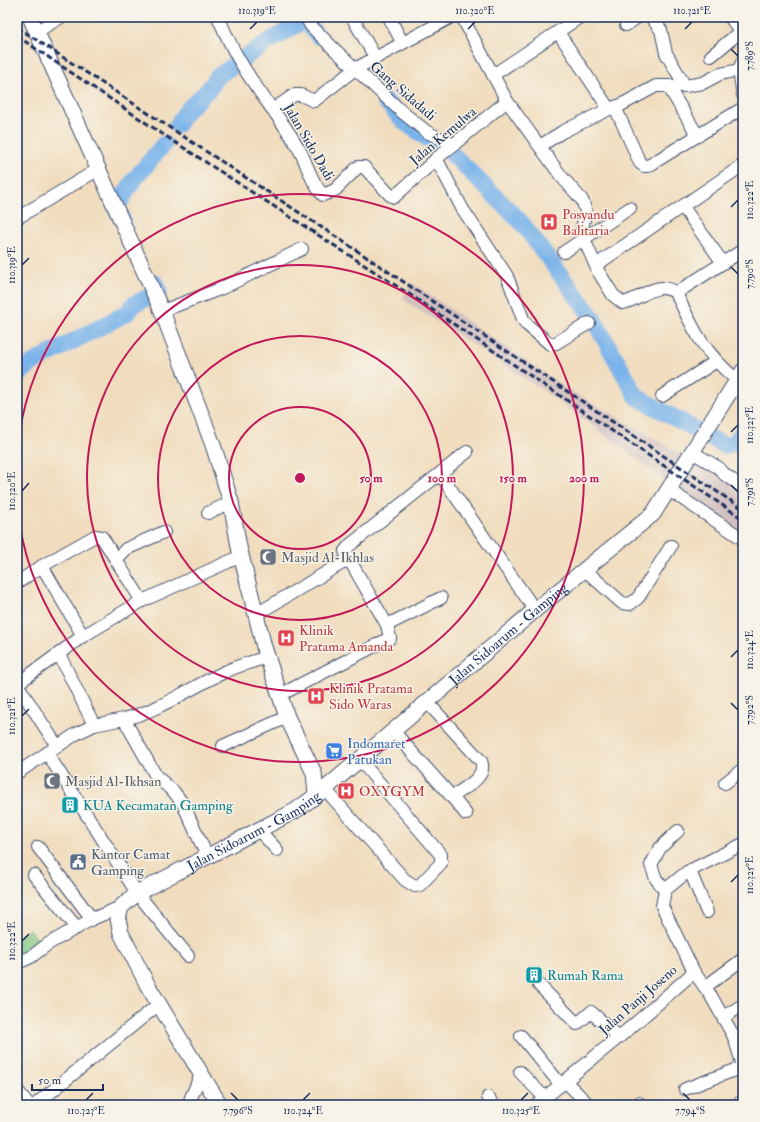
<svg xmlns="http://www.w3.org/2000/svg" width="760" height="1122" viewBox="0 0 760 1122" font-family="'IM FELL Double Pica',serif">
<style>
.industrial{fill:#d2bfc0}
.green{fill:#83c883;stroke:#4f7c70}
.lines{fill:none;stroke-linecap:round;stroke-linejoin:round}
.river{stroke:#7ab4ea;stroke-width:17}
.minor-casing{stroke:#3b496c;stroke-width:14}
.major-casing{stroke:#3b496c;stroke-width:17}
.minor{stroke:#fff;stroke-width:12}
.major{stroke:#fff;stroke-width:15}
.rail{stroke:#1b2f5e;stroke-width:3;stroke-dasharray:6 3;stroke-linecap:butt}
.ticks{fill:none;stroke:#1b2f5e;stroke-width:1.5}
.ring{fill:none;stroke:#c2185b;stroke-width:2}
.labels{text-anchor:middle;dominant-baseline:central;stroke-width:3;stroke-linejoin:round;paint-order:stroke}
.street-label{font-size:14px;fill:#1b2f5e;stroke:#f7f3e8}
.health-label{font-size:14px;fill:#be3a42;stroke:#f7f3e8;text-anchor:start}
.worship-label{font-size:14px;fill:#5b616d;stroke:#f7f3e8;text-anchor:start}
.shop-label{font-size:14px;fill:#366cbe;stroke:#f7f3e8;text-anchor:start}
.culture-label{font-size:14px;fill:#0d838f;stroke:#f7f3e8;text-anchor:start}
.service-label{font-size:14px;fill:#4e5e75;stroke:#f7f3e8;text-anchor:start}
.centre{fill:#c2185b;stroke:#f7f3e8;stroke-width:2}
.ring-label{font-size:12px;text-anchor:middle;font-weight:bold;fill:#c2185b;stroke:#f7f3e8;stroke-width:3;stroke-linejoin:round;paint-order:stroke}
.neatline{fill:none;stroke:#1b2f5e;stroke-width:1.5}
.ticks-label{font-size:10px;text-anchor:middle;fill:#1b2f5e}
</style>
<rect width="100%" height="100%" fill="#f7f3e8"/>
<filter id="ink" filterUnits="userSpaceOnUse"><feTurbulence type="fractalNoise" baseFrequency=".025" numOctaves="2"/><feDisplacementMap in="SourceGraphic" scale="8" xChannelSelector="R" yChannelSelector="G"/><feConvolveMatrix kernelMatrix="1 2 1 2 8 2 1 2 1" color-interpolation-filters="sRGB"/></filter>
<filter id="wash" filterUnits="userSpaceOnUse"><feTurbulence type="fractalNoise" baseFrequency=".012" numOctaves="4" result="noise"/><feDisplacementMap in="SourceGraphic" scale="16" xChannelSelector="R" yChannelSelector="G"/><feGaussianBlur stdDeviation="0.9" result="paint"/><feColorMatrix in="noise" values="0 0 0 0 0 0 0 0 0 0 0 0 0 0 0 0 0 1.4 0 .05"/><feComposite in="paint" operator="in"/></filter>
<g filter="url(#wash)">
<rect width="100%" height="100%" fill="#f1ddbe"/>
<g class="industrial">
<polygon points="412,283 566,388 685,456 668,482 558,400 402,299"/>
<polygon points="692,461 743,491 743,534 675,488"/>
</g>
<polygon class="green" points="30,929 43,947 17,957 17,937"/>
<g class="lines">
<g class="river">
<polyline points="385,101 404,122 427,138 445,147 521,222 592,317 637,397 725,446 734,443 743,432"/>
<polyline points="177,125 187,110 208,90 218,76 263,45 305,20 318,36"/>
<polyline points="123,220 116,208 134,180 164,144"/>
<polyline points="17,376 32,363 127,313 134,304 159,292 155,283"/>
</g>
</g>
</g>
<g filter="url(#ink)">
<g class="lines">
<defs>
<g id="minor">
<path d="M 218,17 C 225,32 232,49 241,63 C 258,93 282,119 299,149 C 308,165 310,181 323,195 L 335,190 L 358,167 L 364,167 L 390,195 L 394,197 L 442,154 L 507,101"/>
<polyline points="306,17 311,26 334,49 402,112 427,132 454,145"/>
<polyline points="352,17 375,57"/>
<polyline points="389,17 402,42"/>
<path d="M 462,17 L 507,101 L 561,176 L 582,200 L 586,211 L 582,228 L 584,239 L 598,271 L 613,295 L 623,303 C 642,299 657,279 676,293 C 694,331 704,353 737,380"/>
<polyline points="651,17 661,30 666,53 685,86"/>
<polyline points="730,17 743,35"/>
<polyline points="626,25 638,17"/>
<polyline points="36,32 61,17"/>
<polyline points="558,32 609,109 621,105 656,86 685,86 703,83 720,74 739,70"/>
<polyline points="711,56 741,31"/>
<polyline points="743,60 739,70 743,95"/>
<polyline points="493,75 580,17"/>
<polyline points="668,86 698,136"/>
<polyline points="615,107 640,163 644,166 648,166 743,108"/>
<polyline points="274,109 294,95 301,95 314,101 355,69 451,17"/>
<polyline points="540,146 562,132 609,109"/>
<polyline points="436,158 462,208 507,276 523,319 526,324 550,344 556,343 589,323"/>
<polyline points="683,207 723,263"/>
<polyline points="17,218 99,169"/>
<polyline points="564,252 630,208"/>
<polyline points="596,265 743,165"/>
<polyline points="676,293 743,250"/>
<polyline points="162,311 220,289 302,249"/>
<polyline points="662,396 715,362"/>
<polyline points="692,452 719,468 725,475 743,487"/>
<polyline points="440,474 535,610"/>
<polyline points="669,490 743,539"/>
<polyline points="208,513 231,502"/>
<polyline points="116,560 142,601"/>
<polyline points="42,566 83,636"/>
<polyline points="585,570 622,603 630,604 638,598 671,546"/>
<polyline points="17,583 42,566 95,536 102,537 116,560 126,549 164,532"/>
<polyline points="255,615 349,559 345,551 350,545 467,452"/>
<polyline points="387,625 441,598"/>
<polyline points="59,654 94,725"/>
<polyline points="17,684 83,636 142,601 241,556"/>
<polyline points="17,684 57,746"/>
<polyline points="280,695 390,638 387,625 349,559"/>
<path d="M 427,702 L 481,761 C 488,778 463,788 452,797 L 466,814"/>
<path d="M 124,719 C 162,710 192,686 227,671 C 240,665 254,661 268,657"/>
<polyline points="393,731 452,797"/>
<polyline points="223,746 287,717"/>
<polyline points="47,753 137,893 188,956"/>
<polyline points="17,773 76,734 94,725 124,719 156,776 174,792 183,804 207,856"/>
<polyline points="725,783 743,769"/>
<polyline points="325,789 405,880 415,886 420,885 441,863 441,855 359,759"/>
<polyline points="258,829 277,850"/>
<polyline points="38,847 92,919"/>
<polyline points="690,871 707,912"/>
<polyline points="34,875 77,928"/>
<polyline points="665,890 656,879 651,865 660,848 678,831"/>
<polyline points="17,961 22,961 31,957 48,944 92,919 121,907"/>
<polyline points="694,972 662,906 665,890 687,872 743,844"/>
<polyline points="539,985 577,1024 591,1012 619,1037"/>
<polyline points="705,987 743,959"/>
<polyline points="723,1017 743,1005"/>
<polyline points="521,1036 561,1085"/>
<polyline points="734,1037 743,1066"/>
<polyline points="520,1072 545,1098"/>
<polyline points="566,1082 589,1105"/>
<polyline points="685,1089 743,1067"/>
<polyline points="17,1090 29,1105"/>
<polyline points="488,1097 493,1105"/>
<polyline points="35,1105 159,1004"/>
<polyline points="188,1105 201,1074"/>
<polyline points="536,1105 630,1028 694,972 711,996 734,1037 743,1034"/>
<polyline points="636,1105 639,1103"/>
<polyline points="736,1105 743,1101"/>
</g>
<g id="major">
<polyline points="30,17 162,311 213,445 231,502 239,547 264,647 287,717 314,773 316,794"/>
<path id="s1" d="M 220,1105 L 148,986 L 121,933 L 118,919 L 121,907 L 137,893 L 295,811 L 325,789 L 535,610 L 653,514 L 743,371"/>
</g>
</defs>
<use href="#minor" class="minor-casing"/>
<use href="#major" class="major-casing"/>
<use href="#minor" class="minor"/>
<use href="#major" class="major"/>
<g class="rail">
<polyline points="17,27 353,248 743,509"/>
<polyline points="17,36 164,135 409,294 743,519"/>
</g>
</g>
</g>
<path class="ticks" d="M 250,29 L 257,22M 468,29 L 475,22M 685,29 L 692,22M 731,49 L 738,56M 731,207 L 738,200M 22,265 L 29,258M 731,267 L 738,274M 731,432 L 738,425M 731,485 L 738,492M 22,491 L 29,483M 731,657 L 738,650M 731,703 L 738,710M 22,716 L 29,709M 731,882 L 738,875M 22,941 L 29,934M 231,1093 L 238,1100M 683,1093 L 690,1100M 86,1100 L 93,1093M 303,1100 L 310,1093M 521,1100 L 528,1093"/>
<g class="ring">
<circle cx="300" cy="478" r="71"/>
<circle cx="300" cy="478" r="142"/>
<circle cx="300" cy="478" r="213"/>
<path d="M17 453A284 284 0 1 1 17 503"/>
</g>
<defs>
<symbol id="hospital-square" viewBox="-11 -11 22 22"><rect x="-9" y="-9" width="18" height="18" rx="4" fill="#e0444e" stroke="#f7f3e8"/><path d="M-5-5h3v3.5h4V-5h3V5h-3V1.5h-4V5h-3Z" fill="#fff"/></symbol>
<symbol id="mosque-square" viewBox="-11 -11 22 22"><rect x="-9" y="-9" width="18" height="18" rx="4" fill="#6b7280" stroke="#f7f3e8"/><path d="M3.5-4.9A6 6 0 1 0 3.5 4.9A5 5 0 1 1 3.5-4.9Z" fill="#fff"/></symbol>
<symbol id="supermarket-square" viewBox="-11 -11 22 22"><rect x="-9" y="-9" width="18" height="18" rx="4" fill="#3f7fe0" stroke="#f7f3e8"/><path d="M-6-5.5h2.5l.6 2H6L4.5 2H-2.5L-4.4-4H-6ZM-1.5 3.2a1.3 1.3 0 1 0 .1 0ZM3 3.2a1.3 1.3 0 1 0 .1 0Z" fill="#fff"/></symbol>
<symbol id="building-square" viewBox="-11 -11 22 22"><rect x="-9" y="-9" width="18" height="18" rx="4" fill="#0f9aa8" stroke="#f7f3e8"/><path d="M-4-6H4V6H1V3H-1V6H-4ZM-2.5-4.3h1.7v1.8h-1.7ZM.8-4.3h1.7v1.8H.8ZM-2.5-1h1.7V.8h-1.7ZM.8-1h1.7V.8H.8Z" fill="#fff"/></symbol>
<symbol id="civic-square" viewBox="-11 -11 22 22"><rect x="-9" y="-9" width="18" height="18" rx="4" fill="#5c6f8a" stroke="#f7f3e8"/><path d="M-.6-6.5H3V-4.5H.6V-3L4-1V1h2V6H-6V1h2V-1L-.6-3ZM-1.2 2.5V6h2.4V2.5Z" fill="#fff"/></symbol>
</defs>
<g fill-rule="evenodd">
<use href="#hospital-square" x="539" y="212" width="20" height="20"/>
<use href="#mosque-square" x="258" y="547" width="20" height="20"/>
<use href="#hospital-square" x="276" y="628" width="20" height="20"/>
<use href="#hospital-square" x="306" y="686" width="20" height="20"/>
<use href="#supermarket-square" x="324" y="741" width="20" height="20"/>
<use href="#mosque-square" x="42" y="771" width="20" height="20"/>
<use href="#hospital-square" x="336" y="781" width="20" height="20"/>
<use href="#building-square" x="60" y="795" width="20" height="20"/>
<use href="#civic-square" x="68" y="852" width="20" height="20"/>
<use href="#building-square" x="524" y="965" width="20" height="20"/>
</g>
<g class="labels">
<g class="street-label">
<text transform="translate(403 91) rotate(41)">Gang Sidadadi</text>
<text transform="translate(443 136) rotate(-40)">Jalan Kemulwa</text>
<text transform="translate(309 142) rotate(60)">Jalan Sido Dadi</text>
<text stroke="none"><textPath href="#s1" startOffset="702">Jalan Sidoarum - Gamping</textPath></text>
<text stroke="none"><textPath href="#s1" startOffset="379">Jalan Sidoarum - Gamping</textPath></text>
<text transform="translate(638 1000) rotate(-41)">Jalan Panji Joseno</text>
</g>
<g class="health-label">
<text x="562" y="214">Posyandu<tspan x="562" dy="16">Balitaria</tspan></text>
<text x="299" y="630">Klinik<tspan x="299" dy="16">Pratama Amanda</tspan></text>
<text x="329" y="688">Klinik Pratama<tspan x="329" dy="16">Sido Waras</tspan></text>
<text x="359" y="791">OXYGYM</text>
</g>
<g class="worship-label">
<text x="281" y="557">Masjid Al-Ikhlas</text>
<text x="65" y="781">Masjid Al-Ikhsan</text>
</g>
<g class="shop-label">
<text x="347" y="743">Indomaret<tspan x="347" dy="16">Patukan</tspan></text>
</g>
<g class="culture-label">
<text x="83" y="805">KUA Kecamatan Gamping</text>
<text x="547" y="975">Rumah Rama</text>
</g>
<g class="service-label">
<text x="91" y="854">Kantor Camat<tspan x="91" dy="16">Gamping</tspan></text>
</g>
</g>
<circle cx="300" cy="478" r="6" class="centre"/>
<g class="ring-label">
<text x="371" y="482">50 m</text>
<text x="442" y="482">100 m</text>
<text x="513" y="482">150 m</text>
<text x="584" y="482">200 m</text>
</g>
<rect width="760" height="1122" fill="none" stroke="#f7f3e8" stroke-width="44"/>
<path d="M32 1084v6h71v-6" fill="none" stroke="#1b2f5e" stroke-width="2"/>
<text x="38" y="1084" font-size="12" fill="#1b2f5e" stroke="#f7f3e8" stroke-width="3" paint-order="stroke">50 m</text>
<rect x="22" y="22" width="716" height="1078" class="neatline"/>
<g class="ticks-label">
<text x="257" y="14">110.319°E</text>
<text x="475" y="14">110.320°E</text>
<text x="692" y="14">110.321°E</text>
<text transform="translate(749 56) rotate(-90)" y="4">7.789°S</text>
<text transform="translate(749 200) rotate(-90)" y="4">110.322°E</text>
<text transform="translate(11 265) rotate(-90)" y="4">110.319°E</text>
<text transform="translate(749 274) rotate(-90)" y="4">7.790°S</text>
<text transform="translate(749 425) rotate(-90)" y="4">110.323°E</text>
<text transform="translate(11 491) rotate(-90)" y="4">110.320°E</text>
<text transform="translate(749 492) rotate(-90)" y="4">7.791°S</text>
<text transform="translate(749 650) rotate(-90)" y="4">110.324°E</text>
<text transform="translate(749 710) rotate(-90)" y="4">7.792°S</text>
<text transform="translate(11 716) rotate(-90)" y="4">110.321°E</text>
<text transform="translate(749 875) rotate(-90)" y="4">110.325°E</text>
<text transform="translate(11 941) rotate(-90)" y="4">110.322°E</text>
<text x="86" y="1114">110.323°E</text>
<text x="238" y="1114">7.796°S</text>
<text x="303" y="1114">110.324°E</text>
<text x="521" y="1114">110.325°E</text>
<text x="690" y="1114">7.794°S</text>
</g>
</svg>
